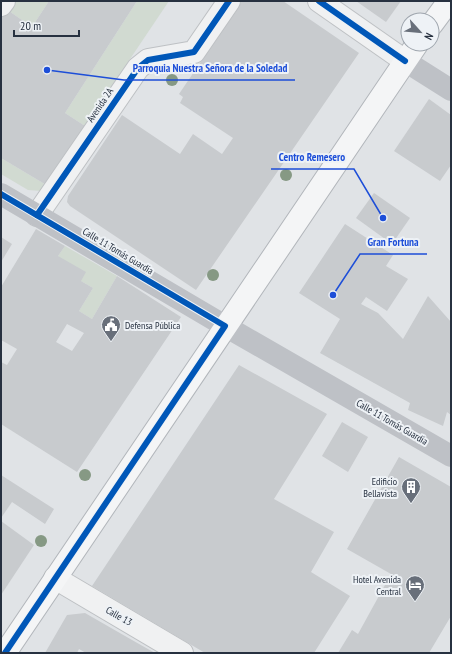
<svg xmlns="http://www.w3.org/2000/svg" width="452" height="654" viewBox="0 0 452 654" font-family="'PT Sans Narrow',sans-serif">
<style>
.green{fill:#d1dad1}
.building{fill:#c8cbce;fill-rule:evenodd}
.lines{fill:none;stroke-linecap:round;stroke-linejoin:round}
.street-casing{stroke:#bec1c4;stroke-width:24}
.highway-casing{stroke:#b2b6bb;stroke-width:24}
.street{stroke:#f0f1f2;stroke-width:22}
.secondary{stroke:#bec1c6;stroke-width:22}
.highway{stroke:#f4f5f6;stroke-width:22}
.cycleway-casing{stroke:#eef2f6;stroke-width:8}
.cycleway{stroke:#0057b8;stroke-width:6}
.tree{fill:#869984}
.labels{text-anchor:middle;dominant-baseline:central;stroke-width:4;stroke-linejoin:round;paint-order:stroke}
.street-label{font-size:10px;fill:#273140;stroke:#eef2f6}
.poi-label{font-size:10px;fill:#273140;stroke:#eef2f6;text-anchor:end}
.leader{fill:none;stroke:#1d4ed8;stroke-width:1.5}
.callout-dot{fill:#1d4ed8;stroke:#eef2f6;stroke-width:1.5}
.callout-label{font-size:11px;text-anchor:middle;font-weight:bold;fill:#1d4ed8;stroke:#eef2f6;stroke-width:4;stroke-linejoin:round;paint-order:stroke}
</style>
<rect width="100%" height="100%" fill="#e0e3e6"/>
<g class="green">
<polygon points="12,1 49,1 32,27 6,9"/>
<polygon points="137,1 169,1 85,126 65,113"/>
<polygon points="1,158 48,186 41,191 28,190 1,174"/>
<polygon points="65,246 117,276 92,319 79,311 93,288 81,281 58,256"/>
</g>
<g class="building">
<polygon points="49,1 137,1 65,113 85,126 48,186 1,158 1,17 6,9 32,27"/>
<polygon points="242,1 283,1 359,53 196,290 70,206 67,202 68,196 122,115 180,154 193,134 222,154 233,138 180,103 183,97 179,94"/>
<polygon points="356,1 401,1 386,22"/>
<polygon points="429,99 451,115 451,165 440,181 394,151"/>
<polygon points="374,193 410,218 392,244 356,218"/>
<polygon points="345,224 393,255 386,266 408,279 387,311 366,297 361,304 378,313 403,339 428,296 451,322 451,415 447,412 443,426 408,410 410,403 320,353 340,319 299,293"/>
<path d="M 36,229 L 65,246 L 58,256 L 86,272 L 81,281 L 93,288 L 79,311 L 92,319 L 117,276 L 181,317 L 77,472 L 1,424 L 1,362 L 7,365 L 17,349 L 1,340 L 1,287 ZM 67,324 L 84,333 L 72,351 L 56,342 Z"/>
<polygon points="1,237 12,244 1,262"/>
<polygon points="239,365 327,414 274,499 334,532 311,572 350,596 314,653 205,653 92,586"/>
<polygon points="342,422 368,437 348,472 322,456"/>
<polygon points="399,457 451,487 451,616 429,653 338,653 352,630 358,634 391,574 347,549"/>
<polygon points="1,475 54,509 45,524 12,502 1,518"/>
<polygon points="1,521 34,545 1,595"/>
<polygon points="85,613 132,640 155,653 86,653 79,649 77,653 45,653 67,615"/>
</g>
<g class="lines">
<defs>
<g id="street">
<polyline points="319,1 405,61"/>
<polyline points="1,5 4,1"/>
<polyline points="37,215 138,68 148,60 194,52 229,1"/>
<polyline points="55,578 182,653"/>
</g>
<g id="highway">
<polyline points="432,24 449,1"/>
<polyline points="5,653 417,44"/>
</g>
</defs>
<use href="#street" class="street-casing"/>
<use href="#highway" class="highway-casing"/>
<use href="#street" class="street"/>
<g class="secondary">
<polyline points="405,61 451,90"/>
<polyline points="1,194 225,326 451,456"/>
</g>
<use href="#highway" class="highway"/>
<defs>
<g id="cycleway">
<polyline points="319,1 405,61"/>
<polyline points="1,194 225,326 5,653"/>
<polyline points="37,215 138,68 148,60 194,52 229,1"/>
</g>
</defs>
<use href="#cycleway" class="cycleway-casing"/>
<use href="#cycleway" class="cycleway"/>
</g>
<g class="tree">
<circle cx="172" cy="80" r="6"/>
<circle cx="286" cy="175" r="6"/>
<circle cx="213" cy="275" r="6"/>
<circle cx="85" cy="475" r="6"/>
<circle cx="41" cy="541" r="6"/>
</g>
<defs>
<symbol id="civic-pin" viewBox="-11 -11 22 30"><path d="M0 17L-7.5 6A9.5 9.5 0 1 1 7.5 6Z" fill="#686f7a" stroke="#eef2f6"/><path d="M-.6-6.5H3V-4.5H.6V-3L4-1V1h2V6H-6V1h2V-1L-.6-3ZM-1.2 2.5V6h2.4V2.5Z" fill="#fff"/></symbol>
<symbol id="building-pin" viewBox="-11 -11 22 30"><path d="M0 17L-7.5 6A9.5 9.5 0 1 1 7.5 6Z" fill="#686f7a" stroke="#eef2f6"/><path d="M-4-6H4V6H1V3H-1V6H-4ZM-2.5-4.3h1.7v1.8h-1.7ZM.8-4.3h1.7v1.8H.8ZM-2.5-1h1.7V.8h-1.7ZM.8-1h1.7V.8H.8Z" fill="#fff"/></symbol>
<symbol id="hotel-pin" viewBox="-11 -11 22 30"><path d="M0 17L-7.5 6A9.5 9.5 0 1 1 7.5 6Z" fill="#686f7a" stroke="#eef2f6"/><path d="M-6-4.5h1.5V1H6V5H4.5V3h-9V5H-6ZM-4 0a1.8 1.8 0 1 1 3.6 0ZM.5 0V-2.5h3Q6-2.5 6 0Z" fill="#fff"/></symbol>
</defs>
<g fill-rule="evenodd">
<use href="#civic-pin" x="100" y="314" width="22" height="30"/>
<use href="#building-pin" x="400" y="476" width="22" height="30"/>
<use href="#hotel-pin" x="404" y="574" width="22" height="30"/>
</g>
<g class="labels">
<g class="street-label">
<text transform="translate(100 105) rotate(-56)">Avenida 2A</text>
<text transform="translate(118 251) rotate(31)">Calle 11 Tomás Guardia</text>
<text transform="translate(392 422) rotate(30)">Calle 11 Tomás Guardia</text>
<text transform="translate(119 616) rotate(30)">Calle 13</text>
</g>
<g class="poi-label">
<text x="125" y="325" text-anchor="start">Defensa Pública</text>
<text x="397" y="481">Edificio<tspan x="397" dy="12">Bellavista</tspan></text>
<text x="401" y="579">Hotel Avenida<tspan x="401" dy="12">Central</tspan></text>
</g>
</g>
<path class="leader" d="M47 70L124 80H295M383 218L354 169H271M333 295L360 254H427"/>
<g class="callout-dot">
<circle cx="47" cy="70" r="4"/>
<circle cx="383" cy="218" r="4"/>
<circle cx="333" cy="295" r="4"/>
</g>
<g class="callout-label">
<text x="210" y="72">Parroquia Nuestra Señora de la Soledad</text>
<text x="312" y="161">Centro Remesero</text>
<text x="393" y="246">Gran Fortuna</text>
</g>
<rect width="452" height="654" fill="none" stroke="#273140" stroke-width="4"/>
<g transform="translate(420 32) rotate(117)"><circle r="19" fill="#eef2f6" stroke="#9ea5ad"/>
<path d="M0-3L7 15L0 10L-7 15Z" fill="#686f7a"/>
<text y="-6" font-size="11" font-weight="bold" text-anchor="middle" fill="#273140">N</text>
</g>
<path d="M14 30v6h65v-6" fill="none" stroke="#273140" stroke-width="2"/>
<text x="20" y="30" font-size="12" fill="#273140" stroke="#eef2f6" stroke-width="3" paint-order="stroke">20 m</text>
</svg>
